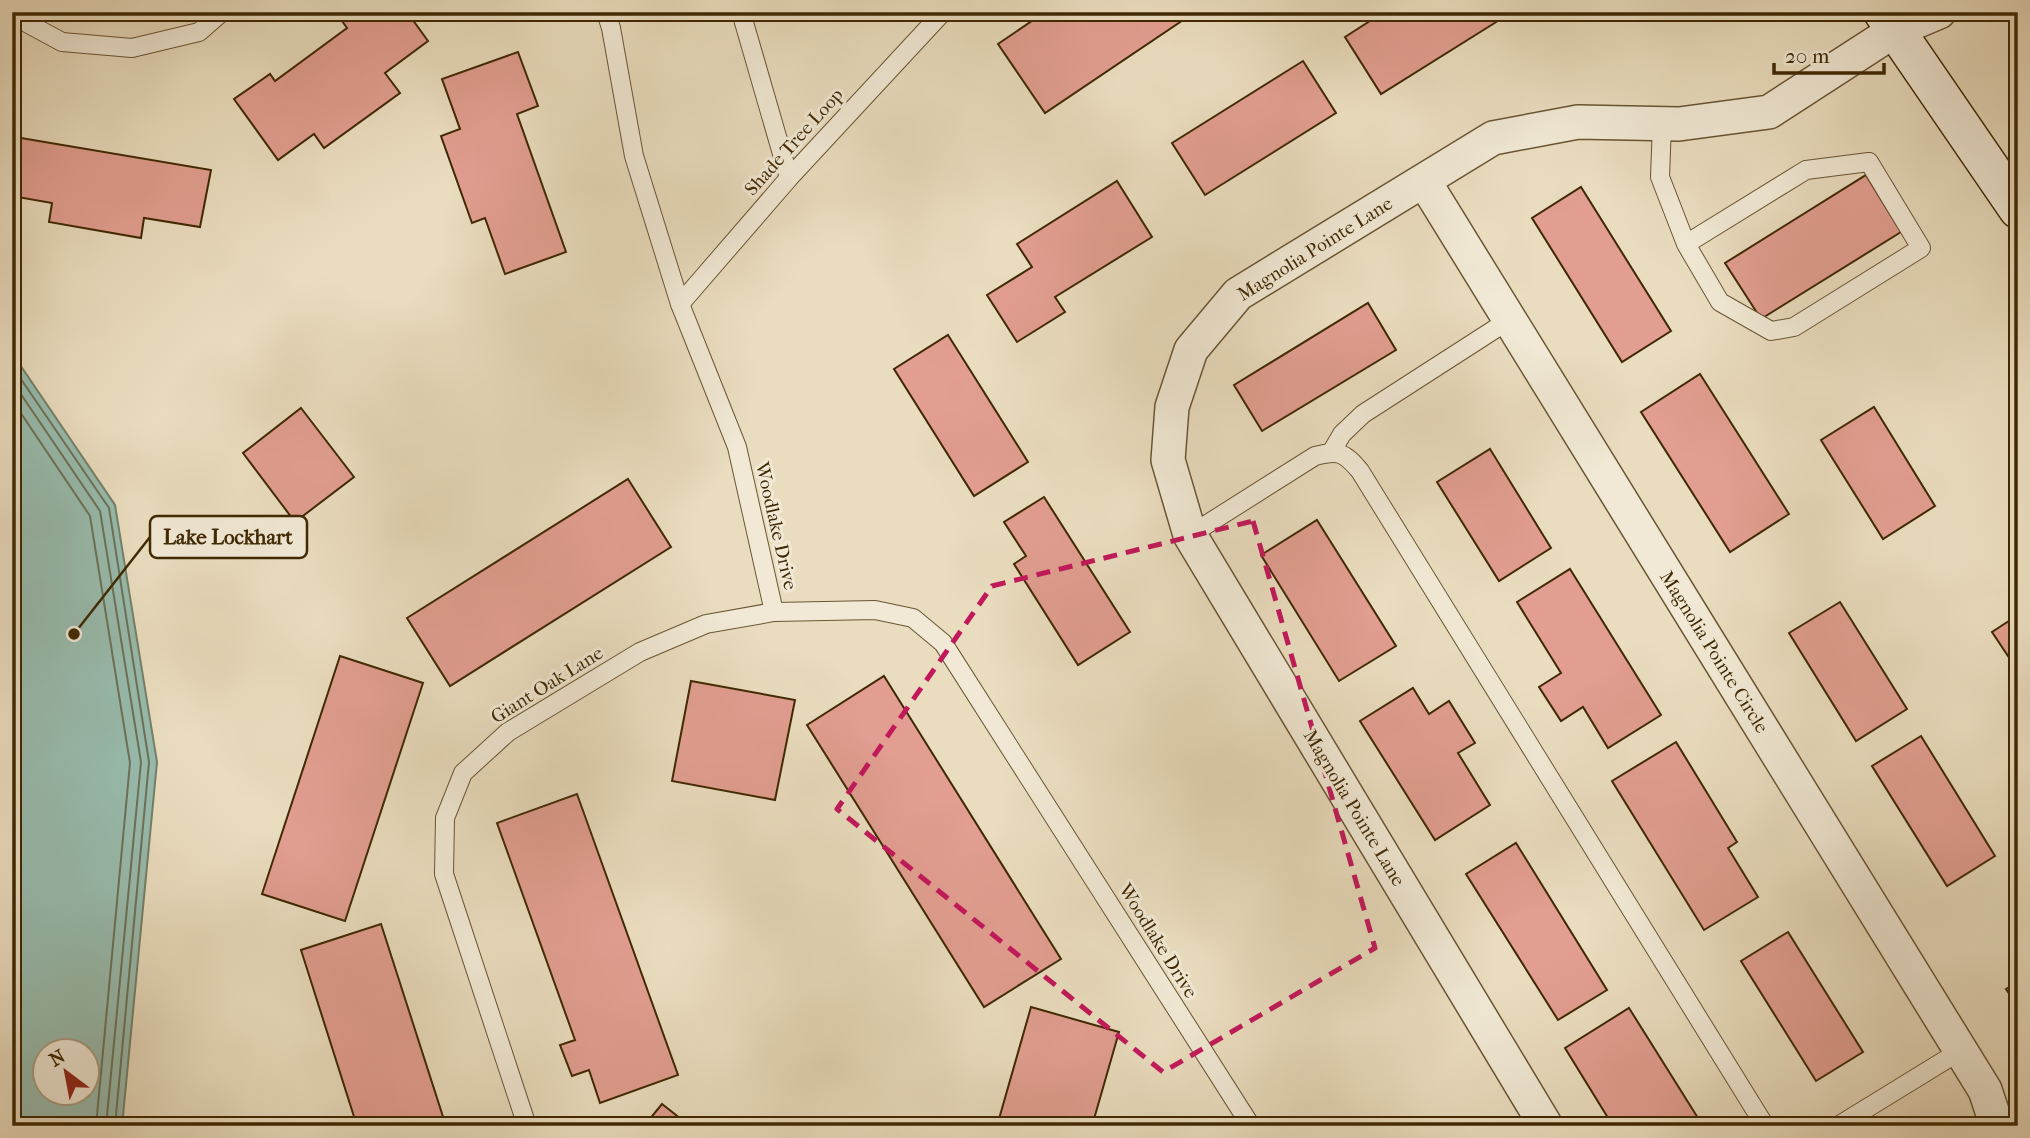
<svg xmlns="http://www.w3.org/2000/svg" width="2030" height="1138" viewBox="0 0 2030 1138" font-family="'IM FELL French Canon',serif">
<style>
.water{fill:#98bcae;stroke:#74816a;stroke-width:2;fill-rule:evenodd}
.lines{fill:none;stroke-linecap:round;stroke-linejoin:round}
.shore{stroke:#6c7258;stroke-width:2}
.building{fill:#e29e91;stroke:#3f2803;stroke-width:2}
.lane-casing{stroke:#6a5532;stroke-width:20}
.street-casing{stroke:#6a5532;stroke-width:36}
.secondary-casing{stroke:#3f2803;stroke-width:41}
.lane{stroke:#f1e9d5;stroke-width:18}
.street{stroke:#f1e9d5;stroke-width:33}
.secondary{stroke:#f1e9d5;stroke-width:38}
.marked{fill:none;stroke:#c2185b;stroke-width:5;stroke-dasharray:14 9;stroke-linejoin:round}
.labels{text-anchor:middle;dominant-baseline:central;stroke-width:6;stroke-linejoin:round;paint-order:stroke}
.street-label{font-size:19px;fill:#3f2803;stroke:#f1e9d5}
.leader{fill:none;stroke:#3f2803;stroke-width:2.5}
.callout-dot{fill:#3f2803;stroke:#f1e9d5;stroke-width:2.5}
.callout{fill:#f1e9d5;stroke:#3f2803;stroke-width:2.5}
.callout-label{font-size:21px;text-anchor:middle;font-weight:bold;fill:#3f2803}
</style>
<rect width="100%" height="100%" fill="#eaddbf"/>
<filter id="stains"><feTurbulence type="fractalNoise" baseFrequency=".00286" numOctaves="4"/><feColorMatrix values="0 0 0 0 .2 0 0 0 0 .09 0 0 0 0 .02 0 0 0 .5 -.17"/></filter>
<radialGradient id="worn" r=".72"><stop offset=".6" stop-color="#630" stop-opacity="0"/><stop offset="1" stop-color="#630" stop-opacity=".3"/></radialGradient>
<path class="water" d="M 12,353 L 115,505 L 157,762 L 122,1126 L 12,1126 ZM 46,1050 L 88,1050 L 88,1092 L 46,1092 Z"/>
<g class="lines">
<g class="shore">
<polyline points="12,366 109,508 149,762 115,1126"/>
<polyline points="12,381 100,511 141,762 106,1126"/>
<polyline points="12,400 90,516 130,763 96,1126"/>
</g>
</g>
<g class="building">
<polygon points="340,12 407,12 428,41 385,73 400,93 324,148 314,134 278,160 234,99 270,74 275,81 347,28 337,14"/>
<polygon points="1045,12 1195,12 1045,113 998,44"/>
<polygon points="1384,12 1508,12 1509,14 1381,94 1345,37"/>
<polygon points="1677,12 1694,12 1681,20"/>
<polygon points="518,52 538,106 517,114 566,252 505,274 485,218 472,223 441,136 460,129 442,79"/>
<polygon points="1303,61 1336,113 1205,195 1172,143"/>
<polygon points="21,138 211,170 200,227 144,218 141,238 49,222 52,203 12,196"/>
<polygon points="1866,175 1901,232 1761,319 1725,263"/>
<polygon points="1117,181 1152,237 1055,297 1065,312 1017,342 987,295 1032,267 1017,244"/>
<polygon points="1581,187 1671,331 1622,362 1532,218"/>
<polygon points="1368,303 1396,350 1262,431 1234,385"/>
<polygon points="948,335 1028,462 974,496 894,369"/>
<polygon points="1700,374 1789,514 1730,552 1641,412"/>
<polygon points="1874,407 1935,506 1883,539 1821,440"/>
<polygon points="301,408 354,477 295,522 243,453"/>
<polygon points="1490,449 1551,548 1499,581 1437,482"/>
<polygon points="628,479 671,547 450,686 407,618"/>
<polygon points="1044,497 1130,632 1078,665 1014,564 1026,556 1004,522"/>
<polygon points="1317,520 1396,646 1339,681 1261,555"/>
<polygon points="1570,569 1661,715 1608,748 1583,707 1561,721 1539,687 1561,673 1517,602"/>
<polygon points="1840,602 1907,709 1856,741 1789,633"/>
<polygon points="2018,615 2018,671 1992,632"/>
<polygon points="340,656 423,683 345,921 262,894"/>
<polygon points="884,676 1061,959 984,1007 807,725"/>
<polygon points="691,681 795,700 775,800 672,781"/>
<polygon points="1413,688 1429,714 1449,701 1475,743 1458,753 1490,805 1435,840 1360,721"/>
<polygon points="1921,736 1995,856 1947,886 1872,766"/>
<polygon points="1676,742 1737,842 1728,848 1758,897 1704,930 1612,781"/>
<polygon points="577,794 678,1075 600,1103 589,1070 572,1076 560,1045 575,1040 497,823"/>
<polygon points="1516,843 1607,990 1558,1020 1466,874"/>
<polygon points="381,924 446,1126 357,1126 301,950"/>
<polygon points="1788,932 1863,1052 1816,1081 1741,961"/>
<polygon points="2018,982 2018,1007 2006,989"/>
<polygon points="1031,1007 1119,1032 1092,1126 997,1126"/>
<polygon points="1629,1008 1703,1126 1613,1126 1565,1048"/>
<polygon points="662,1104 690,1126 644,1126"/>
</g>
<g class="lines">
<defs>
<g id="lane">
<polyline points="606,12 611,28 634,156 680,304 737,447 774,612"/>
<polyline points="741,12 789,178"/>
<polyline points="12,15 62,42 132,48 199,32 222,12"/>
<polyline points="1662,124 1660,177 1686,244 1720,302 1771,331 1794,327 1921,248 1869,162 1806,170 1686,244"/>
<polyline points="680,304 789,178 943,12"/>
<polyline points="1332,451 1342,434 1363,414 1509,320"/>
<path d="M 1190,535 L 1315,456 C 1339,450 1344,452 1360,471 L 1765,1126"/>
<polyline points="527,1126 444,874 445,818 463,773 508,732 640,652 706,624 774,612 875,610 913,618 943,643 1251,1126"/>
<polyline points="1838,1126 1960,1051"/>
</g>
<g id="street">
<polyline points="1424,181 1985,1090 1997,1126"/>
<polyline points="1546,1126 1190,535 1168,460 1172,407 1191,350 1238,294 1493,138 1578,122 1679,124 1769,112 1894,31 1939,12"/>
</g>
<polyline id="secondary" points="1883,12 2018,209"/>
</defs>
<use href="#lane" class="lane-casing"/>
<use href="#street" class="street-casing"/>
<use href="#secondary" class="secondary-casing"/>
<use href="#lane" class="lane"/>
<use href="#street" class="street"/>
<use href="#secondary" class="secondary"/>
</g>
<path class="marked" d="M 1253,521 L 1375,948 L 1163,1072 L 837,809 L 992,586 Z"/>
<g class="labels">
<g class="street-label">
<text transform="translate(794 142) rotate(-48)">Shade Tree Loop</text>
<text transform="translate(1315 249) rotate(-32)">Magnolia Pointe Lane</text>
<text transform="translate(776 526) rotate(77)">Woodlake Drive</text>
<text transform="translate(1714 652) rotate(58)">Magnolia Pointe Circle</text>
<text transform="translate(547 685) rotate(-32)">Giant Oak Lane</text>
<text transform="translate(1354 808) rotate(59)">Magnolia Pointe Lane</text>
<text transform="translate(1158 941) rotate(58)">Woodlake Drive</text>
</g>
</g>
<path class="leader" d="M74 634L150 537"/>
<circle class="callout-dot" cx="74" cy="634" r="7"/>
<rect class="callout" x="150" y="516" width="157" height="42" rx="7"/>
<g class="callout-label">
<text x="228" y="544">Lake Lockhart</text>
</g>
<rect width="2030" height="1138" fill="none" stroke="#eaddbf" stroke-width="42"/>
<rect x="14" y="14" width="2002" height="1110" fill="none" stroke="#3f2803" stroke-width="3.5"/>
<rect x="21" y="21" width="1988" height="1096" fill="none" stroke="#3f2803" stroke-width="2"/>
<g transform="translate(66 1072) rotate(328)"><circle r="33" fill="#f1e9d5" stroke="#aa9c81" stroke-width="2"/>
<path d="M0-5L12 26L0 18L-12 26Z" fill="#8f2418"/>
<text y="-10" font-size="19" font-weight="bold" text-anchor="middle" fill="#3f2803">N</text>
</g>
<path d="M1774 63v10h110v-10" fill="none" stroke="#3f2803" stroke-width="3.5"/>
<text x="1785" y="63" font-size="21" fill="#3f2803" stroke="#f1e9d5" stroke-width="5" paint-order="stroke">20 m</text>
<rect width="100%" height="100%" filter="url(#stains)"/>
<rect width="100%" height="100%" fill="url(#worn)"/>
</svg>
